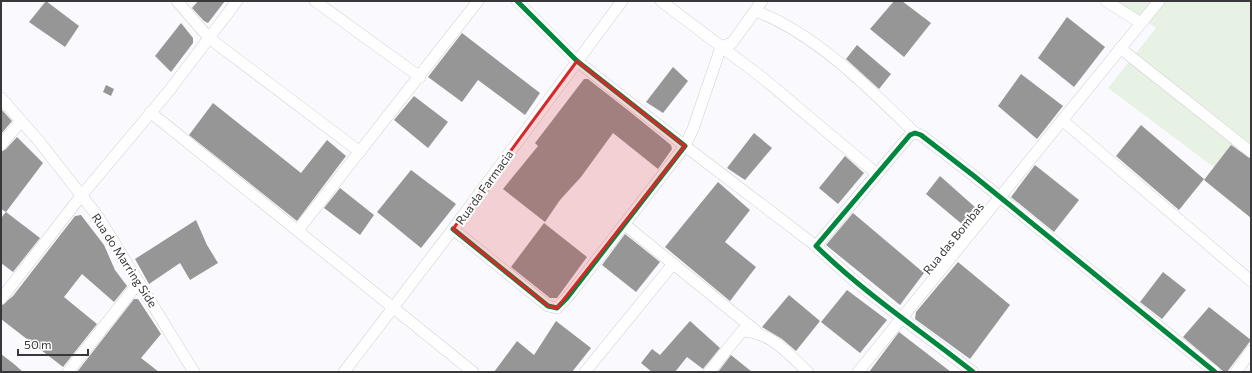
<svg xmlns="http://www.w3.org/2000/svg" width="1252" height="373" viewBox="0 0 1252 373" font-family="Commissioner,sans-serif">
<style>
.green{fill:#e7f2e4}
.building{fill:#979697}
.lines{fill:none;stroke-linecap:round;stroke-linejoin:round}
.street-casing{stroke:#d0cfd3;stroke-width:12}
.street{stroke:#fefeff;stroke-width:11}
.cycleway-casing{stroke:#fff;stroke-width:8}
.cycleway{stroke:#00873e;stroke-width:5}
.marked{fill:#d62828;fill-opacity:0.2;stroke:#d62828;stroke-width:3;stroke-linejoin:round}
.labels{text-anchor:middle;dominant-baseline:central;stroke-width:4;stroke-linejoin:round;paint-order:stroke}
.street-label{font-size:12px;fill:#38383b;stroke:#fff}
</style>
<rect width="100%" height="100%" fill="#fafafe"/>
<polygon class="green" points="1115,1 1251,1 1251,195 1108,88 1156,28"/>
<g class="building">
<polygon points="46,1 79,26 65,47 29,22"/>
<polygon points="198,1 225,1 208,23 204,21 192,8"/>
<polygon points="894,1 902,1 931,23 904,57 870,29"/>
<polygon points="1067,17 1105,47 1074,87 1038,58"/>
<polygon points="181,23 193,38 193,43 171,72 155,56"/>
<polygon points="462,33 540,93 525,115 478,80 462,102 428,77"/>
<polygon points="857,45 891,74 879,89 846,59"/>
<polygon points="673,67 688,81 663,113 646,102"/>
<polygon points="1021,74 1063,106 1037,139 998,106"/>
<polygon points="584,79 588,79 629,111 671,145 672,149 658,169 613,133 581,177 560,200 545,222 503,189 538,146 535,143"/>
<polygon points="106,85 114,89 111,96 103,92"/>
<polygon points="414,96 448,122 428,148 394,120"/>
<polygon points="213,103 301,173 327,140 346,156 297,221 189,135"/>
<polygon points="1,109 12,121 1,134"/>
<polygon points="1141,125 1204,179 1179,210 1116,156"/>
<polygon points="754,133 772,148 745,180 727,168"/>
<polygon points="17,137 43,163 6,212 1,209 1,152 6,149"/>
<polygon points="1231,145 1251,159 1251,218 1204,180"/>
<polygon points="845,156 864,173 838,204 819,188"/>
<polygon points="1035,165 1079,200 1054,232 1011,197"/>
<polygon points="411,170 456,204 421,248 377,212"/>
<polygon points="940,176 976,208 963,225 926,194"/>
<polygon points="718,182 750,210 725,242 756,267 730,301 665,247"/>
<polygon points="340,188 374,215 360,235 324,208"/>
<polygon points="6,212 40,238 13,272 1,263 1,218"/>
<polygon points="853,213 924,273 900,305 826,245"/>
<polygon points="81,215 104,245 115,270 127,286 114,302 82,274 64,297 97,324 63,367 1,319 1,306 13,296 75,216"/>
<polygon points="196,220 207,245 218,263 190,280 180,263 149,284 135,259"/>
<polygon points="544,223 587,257 557,298 550,298 511,267"/>
<polygon points="625,234 660,262 636,292 602,265"/>
<polygon points="958,262 1010,305 970,359 915,319 916,312"/>
<polygon points="1163,272 1186,290 1162,319 1140,302"/>
<polygon points="847,290 887,320 860,353 821,322"/>
<polygon points="789,295 820,321 796,351 782,339 762,327"/>
<polygon points="134,299 138,299 161,334 141,358 159,372 77,372"/>
<polygon points="1209,307 1251,340 1227,372 1224,372 1183,337"/>
<polygon points="556,321 591,348 572,372 494,372 517,341 534,355"/>
<polygon points="690,321 720,348 703,369 687,357 675,372 652,372 641,363 652,349 660,355"/>
<polygon points="899,332 951,372 869,372"/>
<polygon points="1,354 14,364 23,372 1,372"/>
<polygon points="731,355 752,372 718,372"/>
</g>
<g class="lines">
<defs>
<g id="street">
<polyline points="177,1 209,38 360,152"/>
<polyline points="315,1 420,77"/>
<polyline points="661,1 764,79 877,174"/>
<polyline points="762,1 732,43 721,47 693,129 685,146 816,246"/>
<polyline points="1106,1 1141,23"/>
<path d="M 755,11 C 814,32 870,89 915,133"/>
<polyline points="1120,48 1251,152"/>
<polyline points="1,98 38,140 99,218 194,372"/>
<polyline points="150,112 473,372"/>
<polyline points="1062,120 1251,281"/>
<polyline points="1,145 21,121"/>
<polyline points="624,224 756,331"/>
<polyline points="453,229 548,306 557,308 567,298 685,146 577,61 517,1"/>
<polyline points="298,230 478,1"/>
<polyline points="1,299 81,196 169,91 237,1"/>
<polyline points="68,372 139,282"/>
<polyline points="344,372 453,229 622,1"/>
<polyline points="585,372 673,264"/>
<path d="M 709,372 L 742,331 C 771,332 787,353 808,372"/>
<polyline points="858,372 1159,1"/>
<path d="M 973,372 C 921,331 864,293 816,246 L 910,135 L 915,133 L 921,135 L 974,176 L 1215,372"/>
<polyline points="1236,372 1251,351"/>
</g>
</defs>
<use href="#street" class="street-casing"/>
<use href="#street" class="street"/>
<defs>
<g id="cycleway">
<polyline points="453,229 548,306 557,308 567,298 685,146 577,61 517,1"/>
<path d="M 973,372 C 921,331 864,293 816,246 L 910,135 L 915,133 L 921,135 L 974,176 L 1215,372"/>
</g>
</defs>
<use href="#cycleway" class="cycleway-casing"/>
<use href="#cycleway" class="cycleway"/>
</g>
<path class="marked" d="M 577,61 L 685,146 L 557,308 L 548,306 L 453,229 Z"/>
<g class="labels">
<g class="street-label">
<text transform="translate(484 187) rotate(-54)">Rua da Farmacia</text>
<text transform="translate(953 238) rotate(-51)">Rua das Bombas</text>
<text transform="translate(125 260) rotate(57)">Rua do Marring Side</text>
</g>
</g>
<rect width="1252" height="373" fill="none" stroke="#38383b" stroke-width="4"/>
<path d="M18 349v6h70v-6" fill="none" stroke="#38383b" stroke-width="2"/>
<text x="24" y="349" font-size="12" fill="#38383b" stroke="#ffffff" stroke-width="3" paint-order="stroke">50 m</text>
</svg>
